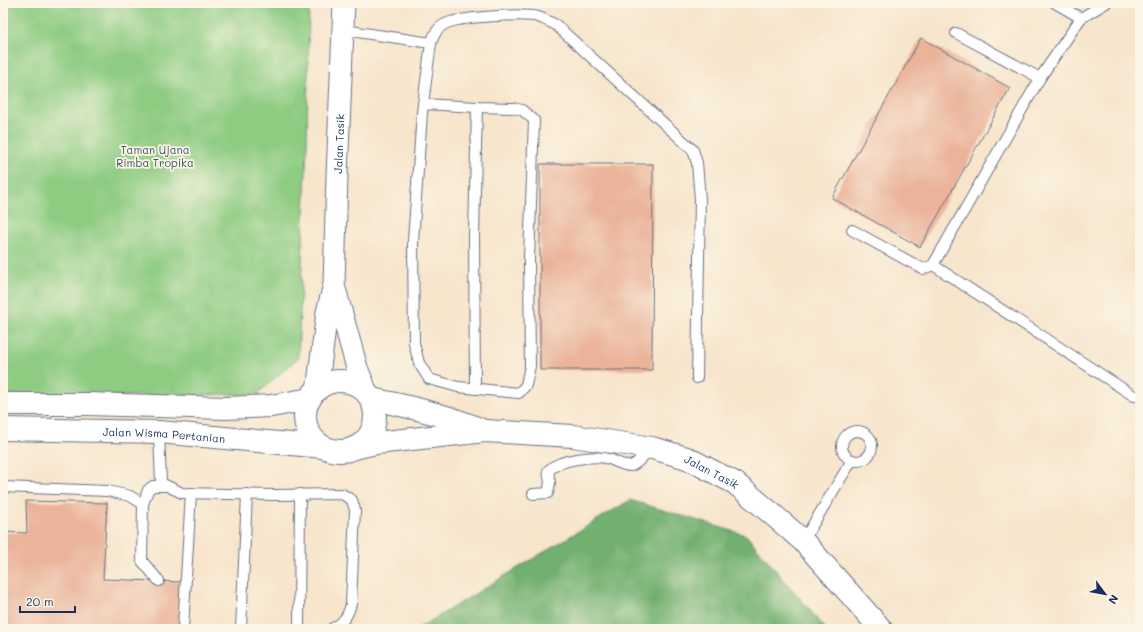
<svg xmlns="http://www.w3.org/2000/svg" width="1143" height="632" viewBox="0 0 1143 632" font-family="Mali,sans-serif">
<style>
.green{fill:#8ecc82;stroke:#547e70}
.forest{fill:#72b070;stroke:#467067}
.building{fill:#eab39a}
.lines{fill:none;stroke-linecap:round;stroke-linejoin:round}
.service-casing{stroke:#686f84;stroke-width:12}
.minor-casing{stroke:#686f84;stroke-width:23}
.tertiary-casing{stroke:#686f84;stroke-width:24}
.service{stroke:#fff;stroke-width:10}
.minor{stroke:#fff;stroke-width:21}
.tertiary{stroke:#fff;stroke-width:22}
.labels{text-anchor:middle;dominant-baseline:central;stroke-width:3.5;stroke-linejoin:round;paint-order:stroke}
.street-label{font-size:11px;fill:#1b2f5e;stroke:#fcf5e5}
.park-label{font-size:11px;fill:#385667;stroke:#fcf5e5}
</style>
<rect width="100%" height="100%" fill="#fcf5e5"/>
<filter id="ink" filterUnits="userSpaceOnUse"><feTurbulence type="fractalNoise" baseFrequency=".025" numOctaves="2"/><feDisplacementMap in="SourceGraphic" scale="8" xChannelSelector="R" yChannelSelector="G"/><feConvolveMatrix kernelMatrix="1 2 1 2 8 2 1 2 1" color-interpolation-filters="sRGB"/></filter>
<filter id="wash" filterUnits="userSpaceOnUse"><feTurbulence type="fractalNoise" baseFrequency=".012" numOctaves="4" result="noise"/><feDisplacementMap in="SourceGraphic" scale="16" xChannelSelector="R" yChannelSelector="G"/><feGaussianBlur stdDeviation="0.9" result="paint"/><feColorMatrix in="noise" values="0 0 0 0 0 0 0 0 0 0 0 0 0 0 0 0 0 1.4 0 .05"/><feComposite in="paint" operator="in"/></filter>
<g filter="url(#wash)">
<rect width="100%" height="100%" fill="#f7e5cc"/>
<polygon class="green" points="3,3 309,3 307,146 298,358 257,394 48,397 3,394"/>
<polygon class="forest" points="630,500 746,535 826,629 417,629"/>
<g id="blocks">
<g class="building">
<polygon points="921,38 1010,88 920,247 832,198"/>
<polygon points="540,164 653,164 652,370 540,370"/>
<polygon points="26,501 107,503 103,579 182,582 180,629 3,629 3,532 27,533"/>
</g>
</g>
</g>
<g filter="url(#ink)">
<use href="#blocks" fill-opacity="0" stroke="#686f84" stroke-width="1"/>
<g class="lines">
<defs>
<g id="service">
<polyline points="1055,3 1081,18"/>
<polyline points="344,30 431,43 423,104 422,113 413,241 414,343 419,363 429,379 458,387 519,393 526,385 530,366 529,259 534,120 522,110 513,108 477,107 423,104"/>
<polyline points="956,33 1040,78"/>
<path d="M 431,43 C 434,35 437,28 445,24 C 458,17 524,13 538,17 C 544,19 550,22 556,25 L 693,150 L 697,163 L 700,199 L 697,378"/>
<polyline points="852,230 923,269 933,265 1040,78 1081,18 1106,3"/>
<polyline points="933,265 1134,396 1140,396"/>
<polyline points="475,389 474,235 477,107"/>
<circle cx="857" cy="446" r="15"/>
<path d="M 159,432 L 161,483 L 182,493 L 273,495 L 342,494 L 352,500 L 355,510 L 351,604 C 348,617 342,624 331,629"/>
<polyline points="3,487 108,491 130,496 143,504"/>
<path d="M 533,494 L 548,493 L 550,482 L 548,471 C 559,459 594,455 609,459 C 615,461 623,466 630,466 C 637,465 646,453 651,448"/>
<polyline points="803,541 852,460"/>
<polyline points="159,581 142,561 143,504 148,490 153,486 166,486"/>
<polyline points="183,629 191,493"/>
<polyline points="241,629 247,494"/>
<polyline points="299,629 300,494"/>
</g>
<g id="minor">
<polyline points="334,285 357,368 367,393"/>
<path id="s1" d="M 317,391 L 327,312 L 334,285 L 337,176 L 344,3"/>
</g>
<g id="tertiary">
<circle cx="340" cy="416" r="35"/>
<path d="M 371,399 C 408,406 447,415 482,430"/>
<polyline points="3,404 87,404 226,408 271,406 310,399"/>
<path id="s2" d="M 3,429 L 159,432 L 324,447"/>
<path id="s3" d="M 354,448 L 376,443 L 485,431 L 573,436 L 652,448 L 687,458 L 735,483 L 778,519 L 803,541 L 881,629"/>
</g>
</defs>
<use href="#service" class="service-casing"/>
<use href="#minor" class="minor-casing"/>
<use href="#tertiary" class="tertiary-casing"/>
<use href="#service" class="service"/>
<use href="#minor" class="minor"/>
<use href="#tertiary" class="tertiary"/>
</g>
</g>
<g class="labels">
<g class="street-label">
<text stroke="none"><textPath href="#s1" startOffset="249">Jalan Tasik</textPath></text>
<text stroke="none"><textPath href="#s2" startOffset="161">Jalan Wisma Pertanian</textPath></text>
<text stroke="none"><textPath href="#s3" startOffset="365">Jalan Tasik</textPath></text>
</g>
<g class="park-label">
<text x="155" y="149">Taman Ujana<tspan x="155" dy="13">Rimba Tropika</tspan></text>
</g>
</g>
<rect width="1143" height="632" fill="none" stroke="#fcf5e5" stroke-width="16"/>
<g transform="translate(1105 594) rotate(122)" stroke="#fcf5e5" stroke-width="3" paint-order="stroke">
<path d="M0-3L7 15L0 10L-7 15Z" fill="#1b2f5e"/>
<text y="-6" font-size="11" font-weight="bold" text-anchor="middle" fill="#1b2f5e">N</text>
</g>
<path d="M20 606v6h55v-6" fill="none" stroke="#1b2f5e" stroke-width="2"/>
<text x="26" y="606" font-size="12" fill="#1b2f5e" stroke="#fcf5e5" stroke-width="3" paint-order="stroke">20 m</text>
</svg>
